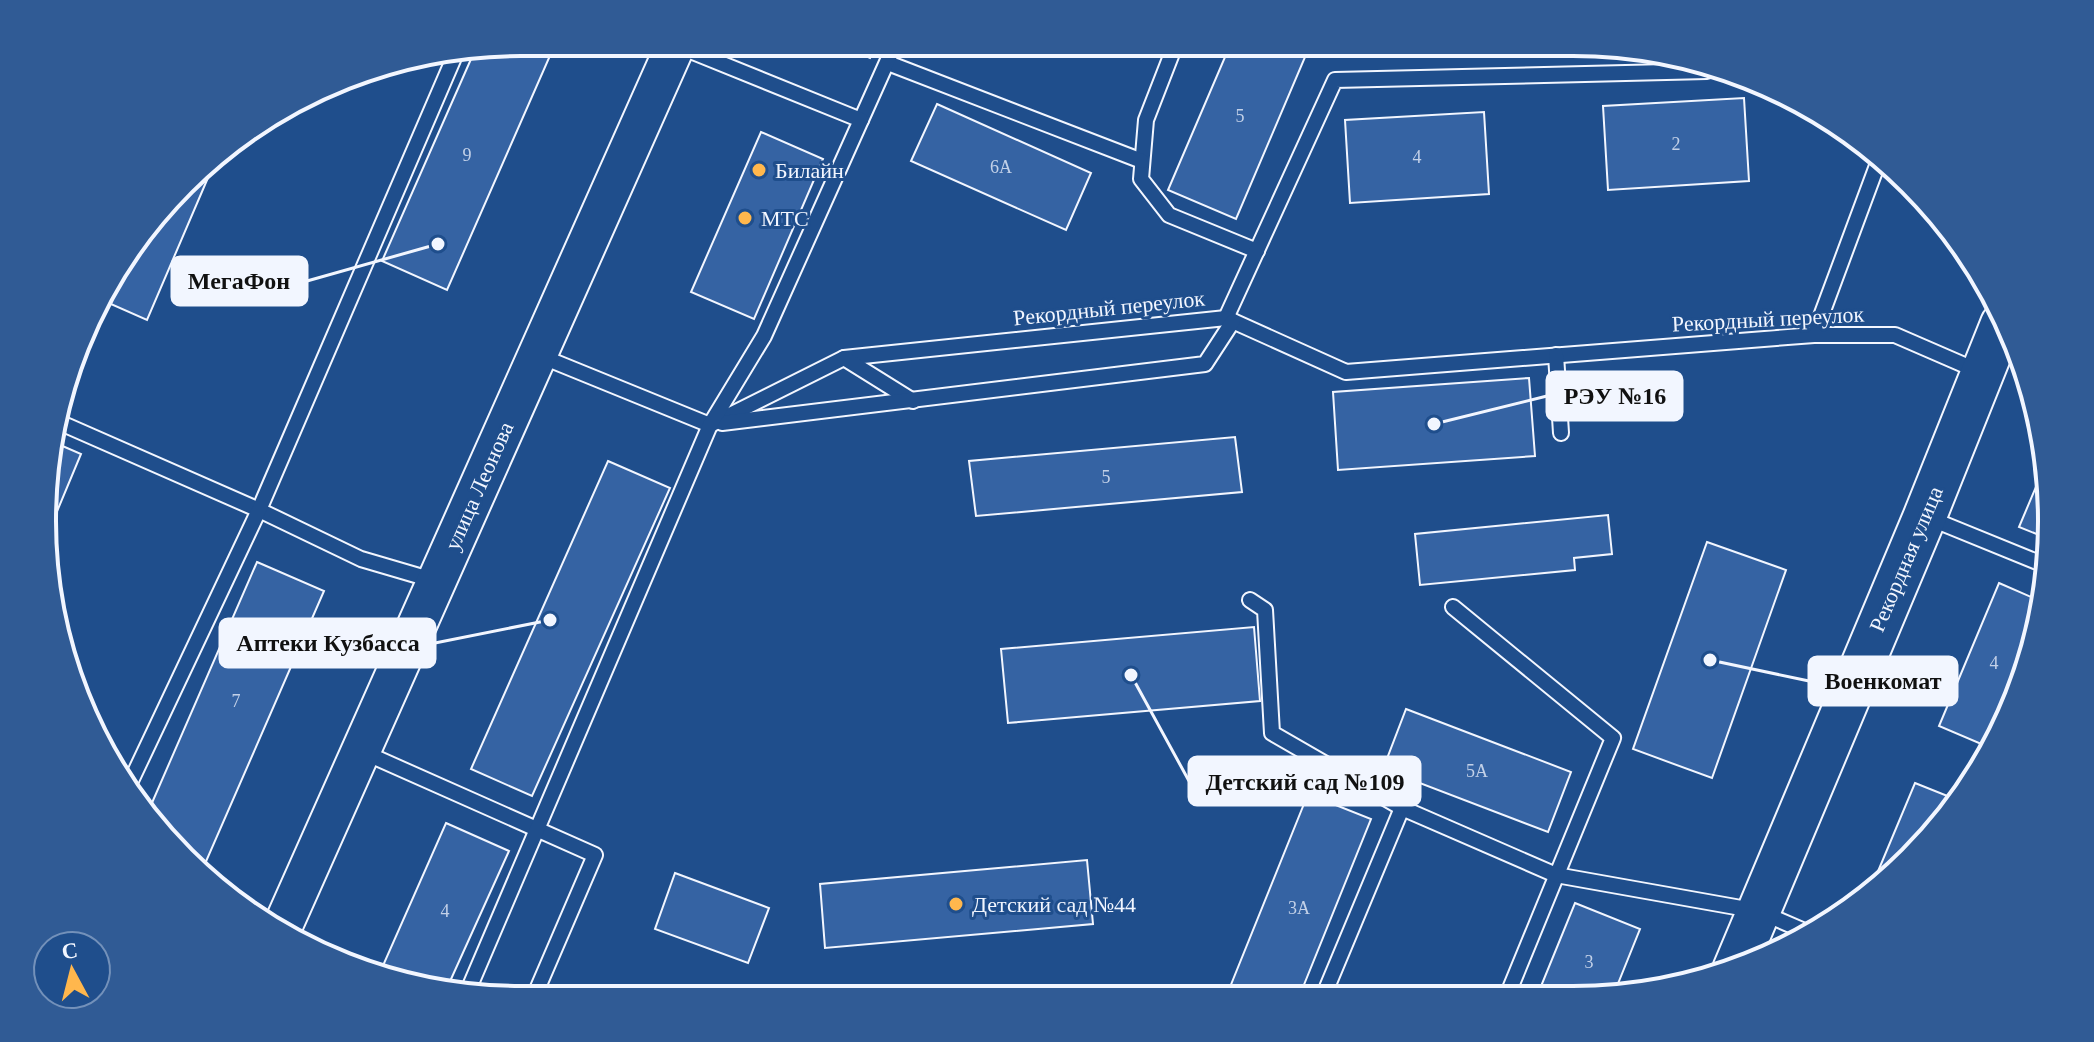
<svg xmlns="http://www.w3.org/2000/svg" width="2094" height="1042" viewBox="0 0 2094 1042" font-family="'Times New Roman',serif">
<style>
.building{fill:#3563a3;stroke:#f2f6ff;stroke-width:2}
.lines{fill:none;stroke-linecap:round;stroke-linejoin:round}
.service-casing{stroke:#f2f6ff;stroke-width:18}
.tertiary-casing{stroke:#f2f6ff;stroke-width:42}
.secondary-casing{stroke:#f2f6ff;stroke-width:46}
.service{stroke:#1f4e8c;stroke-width:14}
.tertiary{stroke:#1f4e8c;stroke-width:38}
.secondary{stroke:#1f4e8c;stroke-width:42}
.poi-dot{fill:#ffb74d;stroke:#1f4e8c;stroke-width:3}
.labels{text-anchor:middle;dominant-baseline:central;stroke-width:6;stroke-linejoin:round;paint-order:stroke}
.number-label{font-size:18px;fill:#c3d1e8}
.poi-label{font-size:22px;fill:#f2f6ff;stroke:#1f4e8c;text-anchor:start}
.street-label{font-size:22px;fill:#f2f6ff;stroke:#1f4e8c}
.rim{fill:none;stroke:#f2f6ff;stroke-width:4}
.leader{fill:none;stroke:#f2f6ff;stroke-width:3}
.callout-dot{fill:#f2f6ff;stroke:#1f4e8c;stroke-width:3}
.callout{fill:#f2f6ff;stroke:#f2f6ff;stroke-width:3}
.callout-label{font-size:24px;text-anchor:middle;font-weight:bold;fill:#111}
</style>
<rect width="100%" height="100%" fill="#1f4e8c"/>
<g class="building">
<polygon points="521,42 556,42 447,290 382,261 475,50"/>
<polygon points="834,42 877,42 870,58"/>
<polygon points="1231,43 1311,43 1236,219 1168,190"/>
<polygon points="1744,98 1749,181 1608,190 1603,106"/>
<polygon points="937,104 1091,173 1066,230 911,161"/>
<polygon points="1484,112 1489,194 1350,203 1345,120"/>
<polygon points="761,132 823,159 754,319 691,292"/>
<polygon points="219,152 147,320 104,301 122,255"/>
<polygon points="1529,378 1535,456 1338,470 1333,392"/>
<polygon points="1235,437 1242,492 976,516 969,461"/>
<polygon points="51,441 81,454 48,533"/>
<polygon points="608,461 670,488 532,796 471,769"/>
<polygon points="2041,475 2049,539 2019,527"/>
<polygon points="1608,515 1612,554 1574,558 1575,570 1420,585 1415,534"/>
<polygon points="1707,542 1786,570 1712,778 1633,749"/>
<polygon points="257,562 324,591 201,873 182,859 148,812"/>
<polygon points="1999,583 2038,600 2003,732 1993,749 1939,726"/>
<polygon points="1254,627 1260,701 1008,723 1001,649"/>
<polygon points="1406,709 1571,772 1548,832 1383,769"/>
<polygon points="1915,783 1960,801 1953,813 1866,900"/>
<polygon points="1308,794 1371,819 1299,997 1226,997"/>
<polygon points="446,823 509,851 447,988 381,970"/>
<polygon points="1087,860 1093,924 825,948 820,884"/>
<polygon points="675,873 769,908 748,963 655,929"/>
<polygon points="1575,903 1640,929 1613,996 1537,996"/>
</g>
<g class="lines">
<defs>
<g id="service">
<polyline points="1176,43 1146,120 1141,179 1169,215 1257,251"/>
<polyline points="888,63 1142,161"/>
<polyline points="861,120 896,42"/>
<polyline points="1226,318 1335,80 1707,71"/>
<polyline points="1814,335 1878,163"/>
<polyline points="538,355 710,425 844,358 1226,318 1346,372 1814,335 1895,335 1978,371"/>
<polyline points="1556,355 1561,433"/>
<polyline points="844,358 913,401"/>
<polyline points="54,420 259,510 361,559 436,581"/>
<polyline points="722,423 1205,364 1233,321"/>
<polyline points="1929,518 2047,566"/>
<polyline points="1250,600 1265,610 1272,733 1402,808"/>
<polyline points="1453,607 1613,738 1507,996"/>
<polyline points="363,752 595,855 533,999"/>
<polyline points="129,785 259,510 456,53"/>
<polyline points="467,993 710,425 764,336 861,120 678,46"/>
<polyline points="1323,997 1402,808 1556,875 1758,911 1809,933"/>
</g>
<polyline id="tertiary" points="281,930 677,42"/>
<polyline id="secondary" points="1734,970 1925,516 2002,324"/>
</defs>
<use href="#service" class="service-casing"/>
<use href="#tertiary" class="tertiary-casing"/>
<use href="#secondary" class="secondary-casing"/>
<use href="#service" class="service"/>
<use href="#tertiary" class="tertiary"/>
<use href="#secondary" class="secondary"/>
</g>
<g class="poi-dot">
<circle cx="759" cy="170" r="8"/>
<circle cx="745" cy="218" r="8"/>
<circle cx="956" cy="904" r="8"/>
</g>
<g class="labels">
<g class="number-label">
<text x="1240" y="116">5</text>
<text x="1676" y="144">2</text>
<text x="467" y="155">9</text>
<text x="1417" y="157">4</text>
<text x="1001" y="167">6А</text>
<text x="1106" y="477">5</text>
<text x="1994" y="663">4</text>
<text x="236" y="701">7</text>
<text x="1477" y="771">5А</text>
<text x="1299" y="908">3А</text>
<text x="445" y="911">4</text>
<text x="1589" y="962">3</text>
</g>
<g class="poi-label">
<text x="775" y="170">Билайн</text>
<text x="761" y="218">МТС</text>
<text x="972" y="904">Детский сад №44</text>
</g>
<g class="street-label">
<text transform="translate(1109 308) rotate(-6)">Рекордный переулок</text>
<text transform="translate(1768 319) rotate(-3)">Рекордный переулок</text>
<text transform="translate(479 486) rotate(-66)">улица Леонова</text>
<text transform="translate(1906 559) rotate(-67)">Рекордная улица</text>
</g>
</g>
<path d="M0 0H2094V1042H0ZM521 56H1573A465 465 0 0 1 2038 521V521A465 465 0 0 1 1573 986H521A465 465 0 0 1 56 521V521A465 465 0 0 1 521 56Z" fill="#305b95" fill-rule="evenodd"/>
<path class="rim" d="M521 56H1573A465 465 0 0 1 2038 521V521A465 465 0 0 1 1573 986H521A465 465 0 0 1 56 521V521A465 465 0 0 1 521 56Z"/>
<path class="leader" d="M438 244L307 281M1434 424L1547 396M550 620L435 643M1710 660L1809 681M1131 675L1189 781"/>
<g class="callout-dot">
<circle cx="438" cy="244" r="8"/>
<circle cx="1434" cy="424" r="8"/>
<circle cx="550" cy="620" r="8"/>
<circle cx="1710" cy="660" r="8"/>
<circle cx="1131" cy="675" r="8"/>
</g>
<g class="callout">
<rect x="172" y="257" width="135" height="48" rx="8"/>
<rect x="1547" y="372" width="135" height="48" rx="8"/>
<rect x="220" y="619" width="215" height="48" rx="8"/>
<rect x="1809" y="657" width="148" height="48" rx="8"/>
<rect x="1189" y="757" width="231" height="48" rx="8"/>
</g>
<g class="callout-label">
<text x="239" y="289">МегаФон</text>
<text x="1615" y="404">РЭУ №16</text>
<text x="328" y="651">Аптеки Кузбасса</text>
<text x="1883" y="689">Военкомат</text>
<text x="1305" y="790">Детский сад №109</text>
</g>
<g transform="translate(72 970) rotate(353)"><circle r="38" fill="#1f4e8c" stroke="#7391ba" stroke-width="2"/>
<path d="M0-6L14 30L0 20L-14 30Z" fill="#ffb74d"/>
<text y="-12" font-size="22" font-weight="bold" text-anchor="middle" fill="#f2f6ff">С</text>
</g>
</svg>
